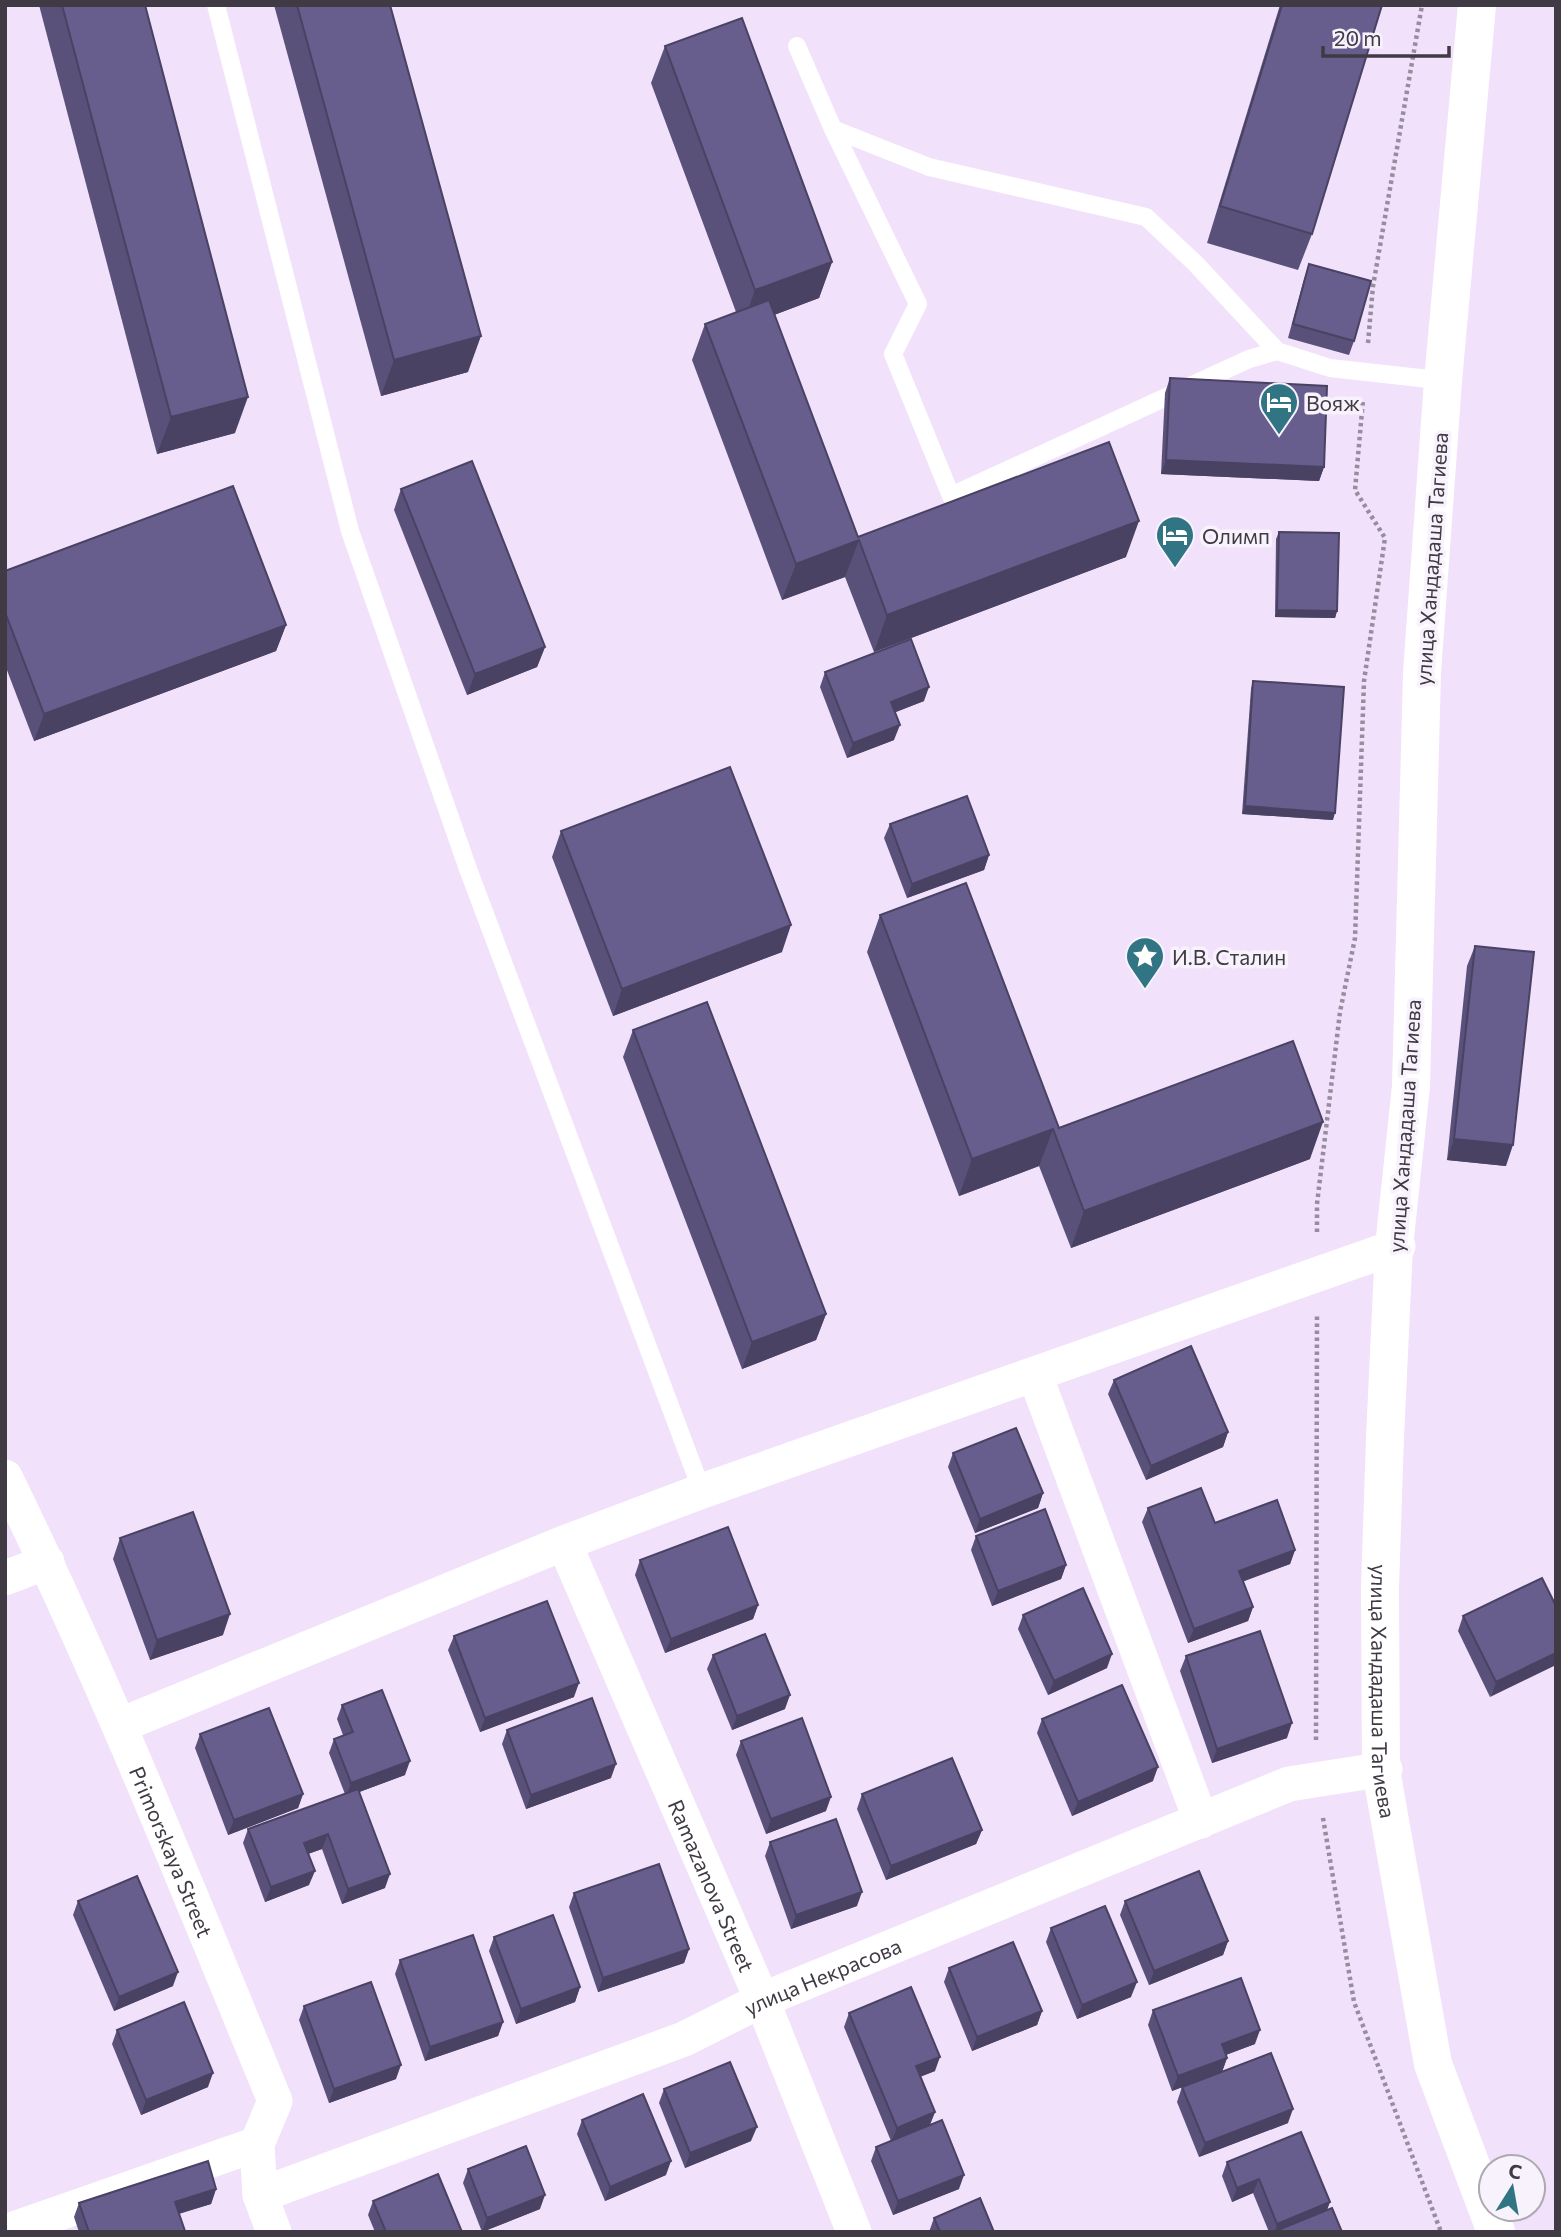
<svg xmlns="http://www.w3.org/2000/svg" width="1561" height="2237" viewBox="0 0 1561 2237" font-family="Commissioner,sans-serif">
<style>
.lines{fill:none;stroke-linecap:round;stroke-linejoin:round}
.path{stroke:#988d9f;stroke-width:4.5;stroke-dasharray:3.5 3.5;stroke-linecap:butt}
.lane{stroke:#fff;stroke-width:18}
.street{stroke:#fff;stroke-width:35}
.secondary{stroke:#fff;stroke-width:38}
.wall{fill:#595179}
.shaded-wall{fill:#494263}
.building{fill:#685e8d;stroke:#494263;stroke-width:2}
.labels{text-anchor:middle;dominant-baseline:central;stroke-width:7;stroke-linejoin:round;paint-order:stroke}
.poi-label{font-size:21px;fill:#403a44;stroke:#f8f2fd;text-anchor:start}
.street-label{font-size:21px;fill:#403a44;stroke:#f8f2fd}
</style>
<rect width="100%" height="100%" fill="#f1e1fb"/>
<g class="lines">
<g class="path">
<polyline points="1368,343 1373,286 1422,5"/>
<polyline points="1317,1232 1317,1204 1340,1012 1355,938 1364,681 1385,538 1355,490 1363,400"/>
<polyline points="1316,1740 1317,1314"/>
<polyline points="1323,1818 1354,2002 1441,2232"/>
</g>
<g class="lane">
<polyline points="216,5 350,531 468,869 702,1491"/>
<polyline points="797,46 833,129 929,167 1146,217 1196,264 1277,351 1330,368 1447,381"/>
<polyline points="833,129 918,304 893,354 951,496 1249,359 1277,351"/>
</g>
<g class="street">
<polyline points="1035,1375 1201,1821"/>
<path id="s1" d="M 5,1477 C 105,1681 189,1892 275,2101 L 257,2144 L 260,2195 L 274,2232"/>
<path id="s2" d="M 564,1543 L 762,2000 L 854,2232"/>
<polyline points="5,1578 47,1562"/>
<polyline points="121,1725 564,1543 702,1491 1398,1246"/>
<path id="s3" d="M 260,2195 L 684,2039 L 762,2000 L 1289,1784 L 1385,1769"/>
<polyline points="5,2232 257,2144"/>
</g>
<path class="secondary" id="s4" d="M 1477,5 L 1443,381 L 1422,673 L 1411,1086 L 1394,1247 L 1385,1437 L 1380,1588 L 1381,1770 L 1433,2064 L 1496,2232"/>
</g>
<g class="wall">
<polygon points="39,5 145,5 235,433 157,454"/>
<polygon points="274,5 390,5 468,372 381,396"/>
<polygon points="1280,5 1382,5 1312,234 1298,270 1207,243"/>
<polygon points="665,46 832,262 819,298 774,315 858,537 1126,557 874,652 845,577 782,600 692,360 705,324 736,312 651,83"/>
<polygon points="1309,264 1354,341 1349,355 1288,338 1304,279"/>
<polygon points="1170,378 1324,467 1319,481 1161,474 1165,393"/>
<polygon points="401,489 545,647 537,667 467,695 394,510"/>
<polygon points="1279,532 1337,611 1335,618 1275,617 1276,539"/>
<polygon points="5,571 286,625 276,651 34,741 5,665"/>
<polygon points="825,672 924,701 895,712 894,740 847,758 820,687"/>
<polygon points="1253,681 1333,820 1242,814 1251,689"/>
<polygon points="890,824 989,855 984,870 907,898 884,838"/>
<polygon points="561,831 782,952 613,1016 552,857"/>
<polygon points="880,915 1059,1128 1310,1159 1071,1248 1039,1166 959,1196 867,952"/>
<polygon points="1475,946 1506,1166 1447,1160 1467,966"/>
<polygon points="633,1030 826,1314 816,1340 742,1369 623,1057"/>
<polygon points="1114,1380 1228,1432 1223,1447 1146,1480 1108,1394"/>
<polygon points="953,1453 1043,1493 1038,1508 975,1533 948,1467"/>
<polygon points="1148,1508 1215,1523 1295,1550 1290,1564 1243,1581 1253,1607 1248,1621 1188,1643 1142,1522"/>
<polygon points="976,1536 1066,1565 1061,1579 992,1606 971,1550"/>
<polygon points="120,1538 223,1635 150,1660 113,1559"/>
<polygon points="640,1560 758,1605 753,1619 665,1653 635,1575"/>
<polygon points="1542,1578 1490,1697 1458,1631 1463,1616"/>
<polygon points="1023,1615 1107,1668 1048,1695 1018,1629"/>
<polygon points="454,1636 574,1697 480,1732 448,1650"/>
<polygon points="713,1655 785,1709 732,1730 707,1669"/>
<polygon points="1186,1656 1287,1738 1212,1763 1180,1671"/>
<polygon points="342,1705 405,1775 359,1792 385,1888 342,1904 322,1849 308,1854 309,1885 265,1902 243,1843 248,1829 345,1794 329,1753 334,1739 343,1735 337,1719"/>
<polygon points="1042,1719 1153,1781 1072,1816 1037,1733"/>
<polygon points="507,1730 611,1778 526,1809 502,1744"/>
<polygon points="200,1734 303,1794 298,1808 228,1835 195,1748"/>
<polygon points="741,1741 826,1811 766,1834 736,1755"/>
<polygon points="862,1794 982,1830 976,1844 886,1880 857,1809"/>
<polygon points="770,1842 857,1906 791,1929 765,1856"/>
<polygon points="574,1893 689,1949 684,1963 598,1992 569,1907"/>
<polygon points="78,1901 173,1986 114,2011 73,1915"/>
<polygon points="1125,1901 1228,1941 1223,1955 1149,1985 1120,1915"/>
<polygon points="1051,1928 1131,1997 1077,2019 1046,1942"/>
<polygon points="494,1937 580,1987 575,2002 516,2024 489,1951"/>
<polygon points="400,1960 503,2022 498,2036 425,2061 395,1974"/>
<polygon points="949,1968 1042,2011 1037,2025 972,2051 944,1982"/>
<polygon points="304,2006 396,2079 329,2103 299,2020"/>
<polygon points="1153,2010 1255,2044 1226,2055 1227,2058 1222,2072 1172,2091 1148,2025"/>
<polygon points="849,2013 935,2071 920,2077 935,2112 930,2125 959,2189 893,2215 871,2161 876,2147 891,2141 844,2027"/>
<polygon points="117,2030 208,2087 141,2115 112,2044"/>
<polygon points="1182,2087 1288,2123 1199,2157 1177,2102"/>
<polygon points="664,2089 751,2141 685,2168 659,2103"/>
<polygon points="582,2120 666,2175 605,2201 577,2134"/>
<polygon points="1227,2162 1327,2210 1342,2232 1269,2232 1253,2193 1232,2202 1222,2176"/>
<polygon points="468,2169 540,2209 482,2232 463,2183"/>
<polygon points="216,2189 211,2204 179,2214 184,2232 79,2232 74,2217 79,2203"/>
<polygon points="373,2201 462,2232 375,2232 368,2215"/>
<polygon points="934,2218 994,2232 929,2232"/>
</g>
<g class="shaded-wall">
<polygon points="832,262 819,298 742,327 755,290"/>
<polygon points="481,336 468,372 381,396 394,360"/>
<polygon points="248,397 235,433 157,454 171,417"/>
<polygon points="1166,460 1324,467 1319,481 1161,474"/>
<polygon points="1139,521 1126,557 874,652 887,615"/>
<polygon points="859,540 845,577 782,600 796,564"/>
<polygon points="1277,610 1337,611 1335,618 1275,617"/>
<polygon points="286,625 276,651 34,741 44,714"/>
<polygon points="545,647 537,667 467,695 475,674"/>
<polygon points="929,687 924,701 886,716 891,702"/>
<polygon points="900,725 894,740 847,758 853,743"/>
<polygon points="1245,806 1335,813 1333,820 1242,814"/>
<polygon points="989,855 984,870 907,898 912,884"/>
<polygon points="791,925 782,952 613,1016 622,989"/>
<polygon points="1323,1122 1310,1159 1071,1248 1084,1211"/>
<polygon points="1053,1129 1039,1166 959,1196 972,1159"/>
<polygon points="1454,1139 1513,1145 1506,1166 1447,1160"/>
<polygon points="826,1314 816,1340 742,1369 752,1342"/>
<polygon points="1228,1432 1223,1447 1146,1480 1151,1466"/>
<polygon points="1043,1493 1038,1508 975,1533 980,1519"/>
<polygon points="1295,1550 1290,1564 1234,1585 1239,1571"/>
<polygon points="1066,1565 1061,1579 992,1606 998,1591"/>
<polygon points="758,1605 753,1619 665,1653 671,1639"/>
<polygon points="1253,1607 1248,1621 1188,1643 1194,1629"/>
<polygon points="230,1614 223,1635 150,1660 157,1640"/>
<polygon points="1556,1653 1556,1665 1490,1697 1496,1682"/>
<polygon points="1112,1654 1107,1668 1048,1695 1054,1681"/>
<polygon points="579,1683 574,1697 480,1732 485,1718"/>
<polygon points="790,1695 785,1709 732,1730 737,1716"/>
<polygon points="1292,1723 1287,1738 1212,1763 1217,1749"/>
<polygon points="410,1761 405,1775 346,1797 351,1783"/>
<polygon points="616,1764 611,1778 526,1809 531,1795"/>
<polygon points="1158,1767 1153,1781 1072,1816 1078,1802"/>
<polygon points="303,1794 298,1808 228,1835 234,1820"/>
<polygon points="831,1797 826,1811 766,1834 771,1819"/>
<polygon points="982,1830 976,1844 886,1880 891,1866"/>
<polygon points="328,1834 322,1849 299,1857 304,1843"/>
<polygon points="315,1871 309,1885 265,1902 271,1887"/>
<polygon points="390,1874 385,1888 342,1904 348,1889"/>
<polygon points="862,1892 857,1906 791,1929 796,1915"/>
<polygon points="1228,1941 1223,1955 1149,1985 1154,1971"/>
<polygon points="689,1949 684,1963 598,1992 603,1978"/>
<polygon points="178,1972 173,1986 114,2011 119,1997"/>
<polygon points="1137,1982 1131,1997 1077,2019 1082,2005"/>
<polygon points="580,1987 575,2002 516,2024 521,2009"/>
<polygon points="1042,2011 1037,2025 972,2051 977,2037"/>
<polygon points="503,2022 498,2036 425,2061 430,2047"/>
<polygon points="1260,2030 1255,2044 1217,2058 1222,2044"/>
<polygon points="940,2057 935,2071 911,2080 916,2066"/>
<polygon points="1227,2058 1222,2072 1172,2091 1178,2076"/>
<polygon points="401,2065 396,2079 329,2103 334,2089"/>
<polygon points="213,2073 208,2087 141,2115 146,2100"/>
<polygon points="1293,2109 1288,2123 1199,2157 1205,2143"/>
<polygon points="935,2112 929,2126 891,2142 897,2128"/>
<polygon points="757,2127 751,2141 685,2168 690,2153"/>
<polygon points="671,2161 666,2175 605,2201 610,2187"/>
<polygon points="964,2175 959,2189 893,2215 898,2201"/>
<polygon points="1259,2179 1253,2193 1232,2202 1237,2188"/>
<polygon points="216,2189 211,2204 170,2216 175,2202"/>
<polygon points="545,2195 540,2209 482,2232 487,2218"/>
<polygon points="1330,2202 1325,2216 1275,2232 1277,2224"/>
</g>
<g class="building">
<polygon points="62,5 145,5 248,397 171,417"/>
<polygon points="297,5 390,5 481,336 394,360"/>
<polygon points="1282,5 1382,5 1312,234 1220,206"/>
<polygon points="742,18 832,262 755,290 665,46"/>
<polygon points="1309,264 1371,281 1354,341 1293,324"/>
<polygon points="769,300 858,537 1109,442 1139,521 887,615 859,540 796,564 705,324"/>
<polygon points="1170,378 1327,386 1324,467 1166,460"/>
<polygon points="472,461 545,647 475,674 401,489"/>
<polygon points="233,486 286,625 44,714 5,612 5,571"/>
<polygon points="1279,532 1339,533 1337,611 1277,610"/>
<polygon points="911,639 929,687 891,702 900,725 853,743 825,672"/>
<polygon points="1253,681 1344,687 1335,813 1245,806"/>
<polygon points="730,767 791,925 622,989 561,831"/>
<polygon points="967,796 989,855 912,884 890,824"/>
<polygon points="966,883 1059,1128 1293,1041 1323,1122 1084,1211 1053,1129 972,1159 880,915"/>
<polygon points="1475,946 1534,952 1513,1145 1454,1139"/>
<polygon points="707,1002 826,1314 752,1342 633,1030"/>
<polygon points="1191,1346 1228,1432 1151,1466 1114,1380"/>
<polygon points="1016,1428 1043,1493 980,1519 953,1453"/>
<polygon points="1201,1488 1215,1523 1277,1500 1295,1550 1239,1571 1253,1607 1194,1629 1148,1508"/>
<polygon points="1045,1509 1066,1565 998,1591 976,1536"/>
<polygon points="193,1512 230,1614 157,1640 120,1538"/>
<polygon points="728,1527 758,1605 671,1639 640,1560"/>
<polygon points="1542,1578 1556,1606 1556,1653 1496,1682 1463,1616"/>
<polygon points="1083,1588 1112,1654 1054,1681 1023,1615"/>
<polygon points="547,1601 579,1683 485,1718 454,1636"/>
<polygon points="1260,1631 1292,1723 1217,1749 1186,1656"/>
<polygon points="765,1634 790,1695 737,1716 713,1655"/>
<polygon points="1122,1685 1158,1767 1078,1802 1042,1719"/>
<polygon points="382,1690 410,1761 351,1783 334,1739 353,1732 342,1705"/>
<polygon points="592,1698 616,1764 531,1795 507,1730"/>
<polygon points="269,1708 303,1794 234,1820 200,1734"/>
<polygon points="802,1718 831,1797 771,1819 741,1741"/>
<polygon points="952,1758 982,1830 891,1866 862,1794"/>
<polygon points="358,1789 390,1874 348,1889 328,1834 304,1843 315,1871 271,1887 248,1829"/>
<polygon points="836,1819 862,1892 796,1915 770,1842"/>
<polygon points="659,1864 689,1949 603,1978 574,1893"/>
<polygon points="1199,1871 1228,1941 1154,1971 1125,1901"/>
<polygon points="137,1876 178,1972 119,1997 78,1901"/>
<polygon points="1105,1906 1137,1982 1082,2005 1051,1928"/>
<polygon points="553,1915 580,1987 521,2009 494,1937"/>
<polygon points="473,1935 503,2022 430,2047 400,1960"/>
<polygon points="1013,1942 1042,2011 977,2037 949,1968"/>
<polygon points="1241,1978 1260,2030 1222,2044 1227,2058 1178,2076 1153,2010"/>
<polygon points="371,1982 401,2065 334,2089 304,2006"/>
<polygon points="911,1987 940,2057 916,2066 935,2112 897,2128 849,2013"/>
<polygon points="184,2002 213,2073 146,2100 117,2030"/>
<polygon points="1271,2053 1293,2109 1205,2143 1182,2087"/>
<polygon points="730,2062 757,2127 690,2153 664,2089"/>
<polygon points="643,2094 671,2161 610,2187 582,2120"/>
<polygon points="942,2120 964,2175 898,2201 876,2147"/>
<polygon points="1301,2132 1330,2202 1277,2224 1259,2179 1237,2188 1227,2162"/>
<polygon points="526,2146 545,2195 487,2218 468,2169"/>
<polygon points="208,2161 216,2189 175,2202 185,2231 89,2232 79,2203"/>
<polygon points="438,2174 462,2232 386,2232 373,2201"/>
<polygon points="980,2198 994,2232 940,2232 934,2218"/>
<polygon points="1332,2208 1342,2232 1273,2232"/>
</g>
<defs>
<symbol id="hotel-pin" viewBox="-11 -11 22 30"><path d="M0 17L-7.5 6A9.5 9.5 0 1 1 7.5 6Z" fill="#317484" stroke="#f8f2fd"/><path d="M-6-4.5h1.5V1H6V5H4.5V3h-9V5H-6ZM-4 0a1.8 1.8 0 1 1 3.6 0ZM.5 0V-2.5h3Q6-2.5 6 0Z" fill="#fff"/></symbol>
<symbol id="sight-pin" viewBox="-11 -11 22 30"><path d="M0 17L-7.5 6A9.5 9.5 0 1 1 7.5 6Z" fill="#317484" stroke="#f8f2fd"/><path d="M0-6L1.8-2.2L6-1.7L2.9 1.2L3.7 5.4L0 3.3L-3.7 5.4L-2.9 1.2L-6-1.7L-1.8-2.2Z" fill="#fff"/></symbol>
</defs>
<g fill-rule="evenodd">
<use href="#hotel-pin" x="1257" y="380" width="44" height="60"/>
<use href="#hotel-pin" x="1153" y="513" width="44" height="60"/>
<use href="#sight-pin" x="1123" y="934" width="44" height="60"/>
</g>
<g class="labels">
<g class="poi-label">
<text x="1306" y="402">Вояж</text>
<text x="1202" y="535">Олимп</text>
<text x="1172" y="956">И.В. Сталин</text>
</g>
<g class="street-label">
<text transform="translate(1431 559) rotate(-86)">улица Хандадаша Тагиева</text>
<text transform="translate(1404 1126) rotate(-86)">улица Хандадаша Тагиева</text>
<text stroke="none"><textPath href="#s4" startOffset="1690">улица Хандадаша Тагиева</textPath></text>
<text stroke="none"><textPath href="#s1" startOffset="410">Primorskaya Street</textPath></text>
<text stroke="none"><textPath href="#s2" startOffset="373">Ramazanova Street</textPath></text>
<text stroke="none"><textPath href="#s3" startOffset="604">улица Некрасова</textPath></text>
</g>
</g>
<rect width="1561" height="2237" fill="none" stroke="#403a44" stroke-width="14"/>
<g transform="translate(1512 2188) rotate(11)"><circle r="33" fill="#f8f2fd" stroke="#aea8b3" stroke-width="2"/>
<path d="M0-5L12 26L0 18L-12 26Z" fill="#317484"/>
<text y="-10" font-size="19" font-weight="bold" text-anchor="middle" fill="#403a44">С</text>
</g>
<path d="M1323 46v10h126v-10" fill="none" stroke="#403a44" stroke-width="3.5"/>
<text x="1334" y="46" font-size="21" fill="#403a44" stroke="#f8f2fd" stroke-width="5" paint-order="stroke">20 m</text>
</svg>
